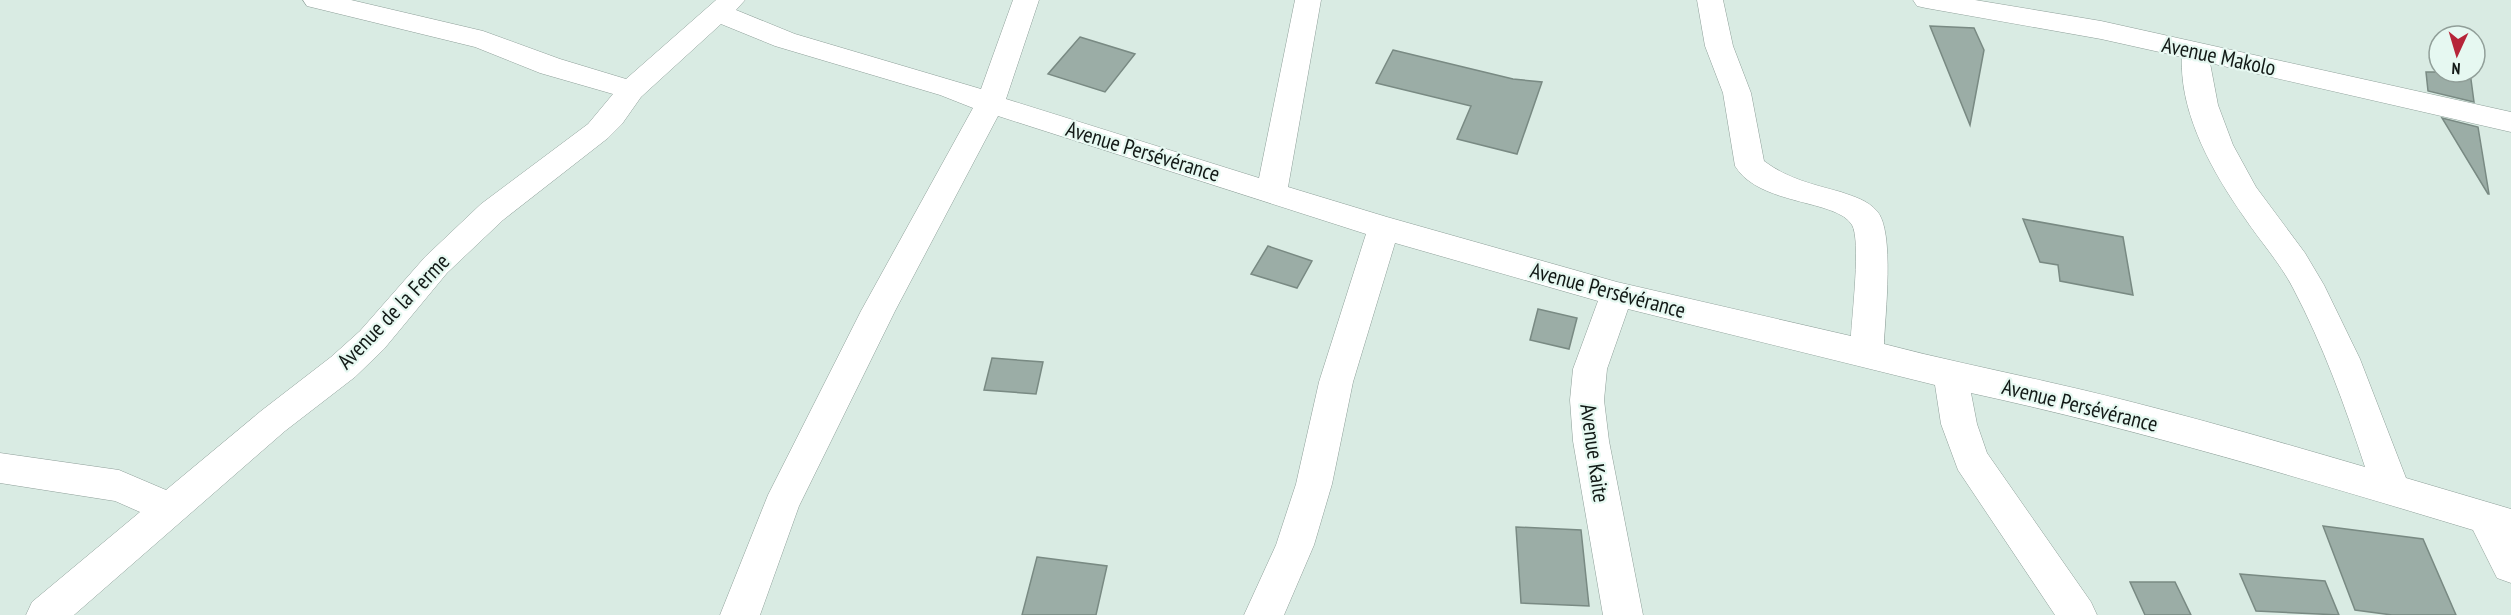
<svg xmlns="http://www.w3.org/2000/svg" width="2511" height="615" viewBox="0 0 2511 615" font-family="'PT Sans Narrow',sans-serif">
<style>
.building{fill:#9bada6;stroke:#798a83;stroke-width:1.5}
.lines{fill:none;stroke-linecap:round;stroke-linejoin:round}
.minor-casing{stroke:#8e9f99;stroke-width:1}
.minor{fill:#fff;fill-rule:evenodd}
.labels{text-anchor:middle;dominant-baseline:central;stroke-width:4.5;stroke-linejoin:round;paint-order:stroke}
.street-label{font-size:22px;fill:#121916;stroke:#e6f8f1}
</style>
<rect width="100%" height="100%" fill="#d9ebe3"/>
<g class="building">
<polygon points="1930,26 1974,28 1984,50 1970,125"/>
<polygon points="1080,37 1135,54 1105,92 1048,74"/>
<polygon points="1393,50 1513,79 1542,82 1517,154 1457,139 1471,106 1376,83"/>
<polygon points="2426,72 2470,72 2474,102 2428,91"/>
<polygon points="2442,118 2478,127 2489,194 2488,194"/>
<polygon points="2023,219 2123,237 2133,295 2060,281 2058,265 2040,262"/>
<polygon points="1268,246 1312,261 1297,288 1251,274"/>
<polygon points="1538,309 1577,318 1569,349 1530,340"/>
<polygon points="992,358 1043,362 1036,394 984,390"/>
<polygon points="2323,526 2423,539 2456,615 2392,615 2355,610"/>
<polygon points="1516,527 1581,530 1589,606 1521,603"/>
<polygon points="1037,557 1107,566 1096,615 1022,615"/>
<polygon points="2240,574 2325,581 2339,615 2256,611"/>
<polygon points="2130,582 2175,582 2191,615 2145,615"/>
</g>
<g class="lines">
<defs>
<path id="minor" d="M 303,0 L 351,0 L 483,31 L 560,59 L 626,79 L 716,0 L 745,0 L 736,10 L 795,34 L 981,89 L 1013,0 L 1039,0 L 1006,99 L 1259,178 L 1295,0 L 1321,0 L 1288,187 L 1387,217 L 1617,282 L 1851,336 C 1852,315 1861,240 1852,225 C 1837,199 1759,206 1735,166 L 1723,93 L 1705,46 L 1697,0 L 1723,0 L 1733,46 L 1751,93 L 1764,161 C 1788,179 1812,184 1841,192 C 1855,197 1867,200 1877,211 C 1895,231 1885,316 1884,344 C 1937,358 1991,369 2044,381 C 2152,405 2259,436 2365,467 C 2345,406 2323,345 2293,288 C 2280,263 2260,241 2244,217 C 2213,173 2179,113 2182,57 L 2101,39 L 1926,8 L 1917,6 L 1913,0 L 1975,0 L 2101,21 L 2511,112 L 2511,132 L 2210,63 L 2218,105 L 2233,145 L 2256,187 L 2305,253 L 2324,285 L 2360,359 L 2406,478 L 2511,509 L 2511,583 L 2497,578 L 2473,530 C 2307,480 2141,430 1971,393 L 1977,424 L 1987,453 L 2091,602 L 2097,615 L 2055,615 L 1958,470 L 1941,424 L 1935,385 L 1628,309 L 1607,369 L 1604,400 L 1609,441 L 1643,615 L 1603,615 L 1573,441 L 1570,400 L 1573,369 L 1598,301 L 1395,243 L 1353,382 L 1332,484 L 1314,545 L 1284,615 L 1244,615 L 1276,545 L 1296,484 L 1319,382 L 1366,234 L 998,116 L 895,311 L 799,506 L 760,615 L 720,615 L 768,495 L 861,311 L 973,108 L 940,95 L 775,46 L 721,24 L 641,97 L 622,124 L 608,138 L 503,220 L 447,273 L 384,349 L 355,377 L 285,431 L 74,615 L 26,615 L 32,602 L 140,512 L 115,501 L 0,483 L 0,453 L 119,470 L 166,490 L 261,411 L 331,357 L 360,331 L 425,257 L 481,204 L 588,124 L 613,94 L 540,73 L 475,47 L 307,6 Z"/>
</defs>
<use href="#minor" class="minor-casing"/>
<use href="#minor" class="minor"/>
</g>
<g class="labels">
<g class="street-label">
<text transform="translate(2219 56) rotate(12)">Avenue Makolo</text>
<text transform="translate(1143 151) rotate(17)">Avenue Persévérance</text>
<text transform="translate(1608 290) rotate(15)">Avenue Persévérance</text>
<text transform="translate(393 311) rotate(-46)">Avenue de la Ferme</text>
<text transform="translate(2080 405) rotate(14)">Avenue Persévérance</text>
<text transform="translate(1595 453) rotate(82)">Avenue Kaite</text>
</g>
</g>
<g transform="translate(2457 54) rotate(184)"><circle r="28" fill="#e6f8f1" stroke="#919f99" stroke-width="1.5"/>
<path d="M0-4.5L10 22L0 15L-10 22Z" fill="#b62539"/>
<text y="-9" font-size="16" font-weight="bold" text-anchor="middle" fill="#121916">N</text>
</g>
</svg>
